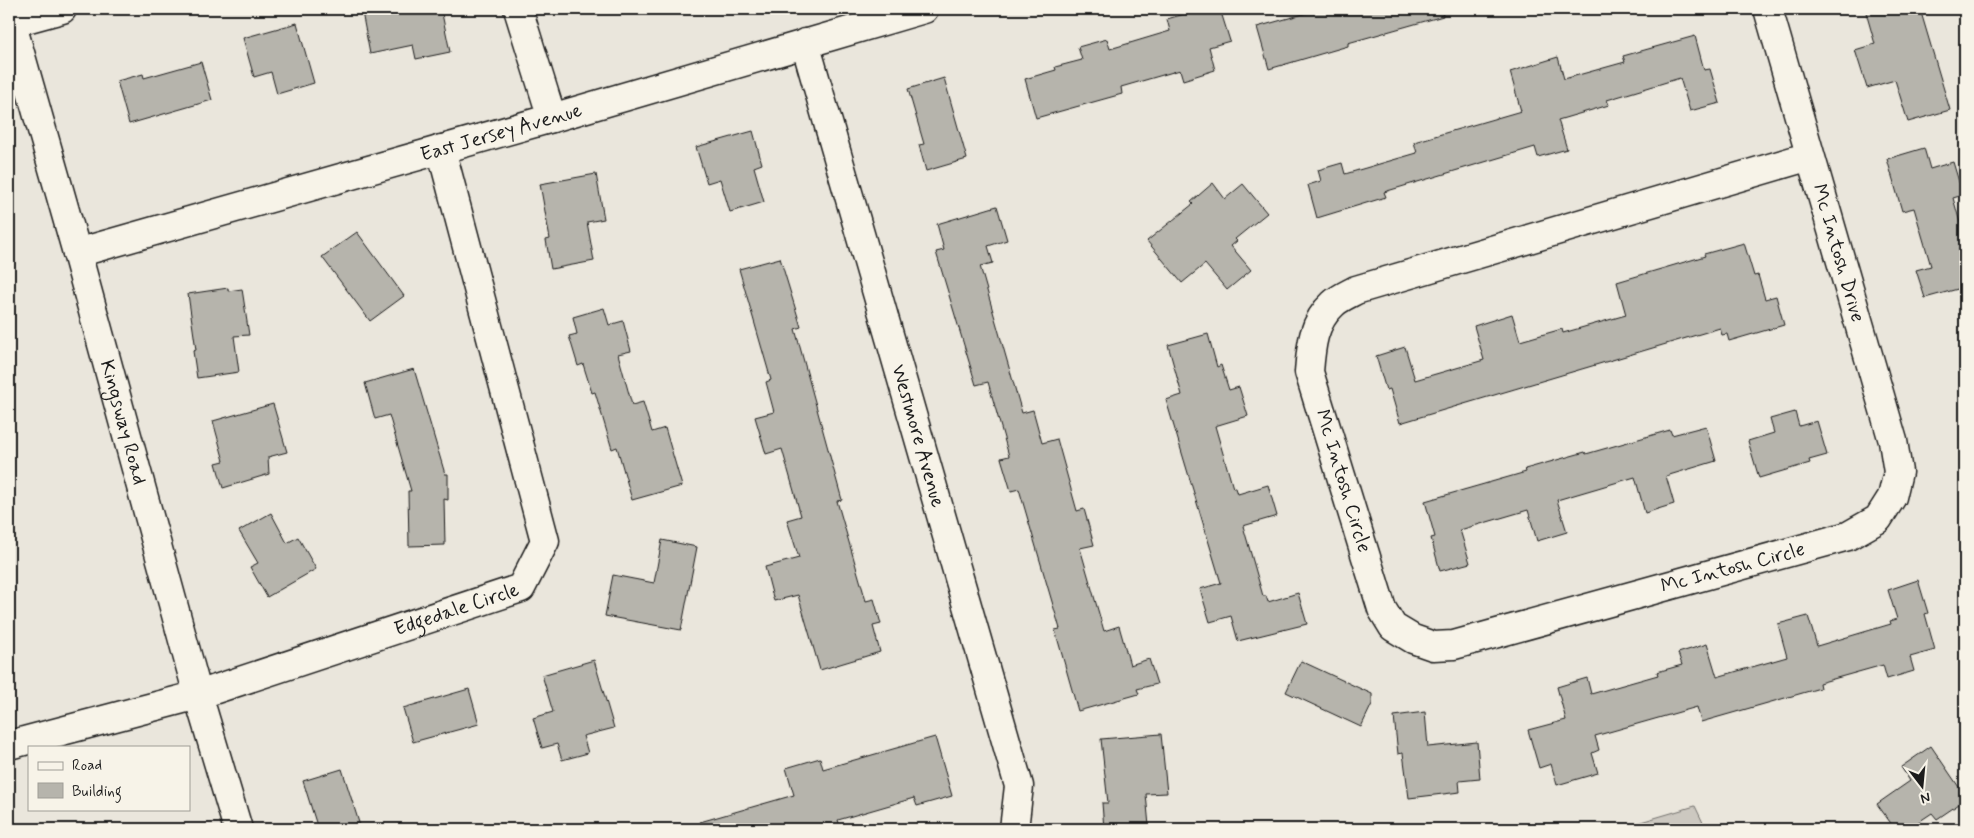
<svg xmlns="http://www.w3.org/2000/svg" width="1974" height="838" viewBox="0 0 1974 838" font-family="Mynerve,sans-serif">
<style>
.green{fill:#ccc8c0;stroke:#74726e}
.building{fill:#b6b4ac;stroke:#1c1c1c}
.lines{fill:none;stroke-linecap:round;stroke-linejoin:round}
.minor-casing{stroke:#1c1c1c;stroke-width:31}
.minor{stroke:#f7f3e8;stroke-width:28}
.labels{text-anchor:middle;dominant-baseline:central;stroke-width:4.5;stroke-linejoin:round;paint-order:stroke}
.street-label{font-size:20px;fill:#1c1c1c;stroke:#f7f3e8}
</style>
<rect width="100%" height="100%" fill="#eae6dc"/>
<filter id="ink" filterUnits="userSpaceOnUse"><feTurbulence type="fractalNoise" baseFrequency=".02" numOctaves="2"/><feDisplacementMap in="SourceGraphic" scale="10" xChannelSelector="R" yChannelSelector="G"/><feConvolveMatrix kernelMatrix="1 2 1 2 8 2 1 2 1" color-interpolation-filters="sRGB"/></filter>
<g filter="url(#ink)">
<polygon class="green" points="1695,806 1706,829 1617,829"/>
<g class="building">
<polygon points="376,9 441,9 450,52 416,59 413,45 370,54 362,12"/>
<polygon points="1202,9 1220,9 1230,41 1209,47 1215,70 1183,80 1180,70 1121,87 1122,94 1036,118 1025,79 1056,70 1055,67 1082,60 1078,47 1107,39 1110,49 1170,31 1167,19"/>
<polygon points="1321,9 1442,9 1443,16 1348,43 1348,46 1269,69 1257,27"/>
<polygon points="1865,9 1920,9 1950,110 1908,122 1895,80 1867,88 1855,50 1875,44"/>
<polygon points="297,23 314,83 277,94 271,72 254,77 243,38"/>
<polygon points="1695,36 1704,70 1710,69 1720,103 1690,111 1680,78 1607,100 1609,105 1558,120 1567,149 1538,157 1535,147 1384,192 1386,197 1317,218 1308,185 1321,181 1318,170 1342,163 1345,174 1417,153 1414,142 1521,111 1510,72 1558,57 1564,79 1625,62 1623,56"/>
<polygon points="201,62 212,100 129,124 117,81 143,74 144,78"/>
<polygon points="944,78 967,159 926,171 919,145 924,144 908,89"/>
<polygon points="753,131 762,164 754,167 764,202 730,212 720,179 707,183 696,147"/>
<polygon points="1924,148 1930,169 1953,162 1963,195 1953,198 1965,240 1965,287 1925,298 1916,270 1931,266 1914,208 1902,211 1887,159"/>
<polygon points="596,174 604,219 587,222 594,261 551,269 546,240 550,239 540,184"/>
<polygon points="1213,183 1225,199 1243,184 1267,213 1235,239 1237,241 1231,246 1251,270 1227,290 1205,264 1182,283 1147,241 1193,204 1191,202"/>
<polygon points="997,206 1007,240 988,246 993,263 980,266 1022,413 1033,410 1042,443 1057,439 1077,511 1084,509 1094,545 1080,548 1104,631 1119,626 1130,665 1149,659 1157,684 1137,689 1139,694 1078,711 1055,630 1060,629 1019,489 1011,491 1001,458 1009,456 988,382 976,385 936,252 944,250 937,224"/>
<polygon points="357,232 404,296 370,321 322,257"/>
<polygon points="1744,243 1754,276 1758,275 1765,299 1776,296 1784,325 1729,341 1727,334 1722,335 1720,328 1400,423 1390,389 1386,390 1376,356 1405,347 1415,380 1484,360 1474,326 1512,314 1520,341 1562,329 1563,333 1626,315 1617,282 1705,256 1704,254"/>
<polygon points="780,258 801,327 795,329 842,500 837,501 866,601 874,599 881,624 873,626 880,652 820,670 798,595 774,601 765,567 799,558 787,520 801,516 782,449 766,454 755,417 774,412 766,382 771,380 739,269"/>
<polygon points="228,288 228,291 242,289 249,335 234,336 239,372 197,378 193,351 196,350 188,294"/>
<polygon points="604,308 609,325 623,321 631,351 618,354 632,405 643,402 652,432 665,428 682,486 632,500 617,447 612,449 595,392 592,393 583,364 578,366 569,336 577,334 573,317"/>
<polygon points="1208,334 1217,367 1221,365 1229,390 1239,387 1248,416 1215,426 1233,488 1236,488 1238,494 1268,485 1277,516 1243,526 1263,596 1266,596 1268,602 1298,593 1307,624 1238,641 1231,616 1210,622 1200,589 1221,583 1166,400 1182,395 1168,345"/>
<polygon points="414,369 445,474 448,474 448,500 444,499 445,545 409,546 408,491 411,491 389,415 375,419 365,383"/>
<polygon points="273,404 287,452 268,457 269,474 223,488 216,463 224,461 213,421"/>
<polygon points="1795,412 1799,426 1817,421 1827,455 1809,460 1810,463 1759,478 1748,441 1774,433 1770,419"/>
<polygon points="1706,426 1716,461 1666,476 1674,504 1645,513 1635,477 1557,500 1567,532 1537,541 1528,510 1460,530 1470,563 1440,571 1431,538 1435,537 1425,501 1526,472 1525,469 1585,452 1586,454 1670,430 1672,435"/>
<polygon points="271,513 287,543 298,537 316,569 267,597 250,567 258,563 239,531"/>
<polygon points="662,540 697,547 681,630 605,616 613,575 654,583"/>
<polygon points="1918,580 1928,613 1925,614 1935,650 1910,657 1914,671 1887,679 1883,665 1819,683 1820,688 1701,722 1697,707 1595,736 1599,750 1592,753 1598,773 1557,785 1551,764 1539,768 1528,730 1566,720 1557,687 1587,678 1591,694 1658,675 1657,672 1682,665 1678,653 1707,644 1717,677 1787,657 1778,624 1808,616 1817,646 1891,624 1890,621 1897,619 1888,590"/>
<polygon points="594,660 614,728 583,736 588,753 562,760 557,744 542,748 533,718 553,712 542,675"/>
<polygon points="1301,661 1372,694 1372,704 1361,727 1286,692"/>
<polygon points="469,689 479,724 413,742 403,708"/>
<polygon points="1425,712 1428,747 1477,742 1480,779 1459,781 1460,792 1409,798 1403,753 1398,754 1394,716"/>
<polygon points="1161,734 1167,793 1146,794 1149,826 1104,829 1102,803 1108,803 1101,739"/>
<polygon points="935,737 952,796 917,806 914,798 838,820 841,829 701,829 700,822 794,795 786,768 820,758 823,769"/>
<polygon points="1931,746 1965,796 1965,800 1937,819 1932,813 1908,829 1895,829 1877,804 1910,781 1901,767"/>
<polygon points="342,769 361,829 318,829 303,781"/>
</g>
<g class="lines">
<defs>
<g id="minor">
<polyline points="518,9 552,118"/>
<path id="s1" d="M 1768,9 L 1893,441 L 1898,472 L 1892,497 L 1878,519 L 1848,536 L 1454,645 L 1433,646 L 1413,639 L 1393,627 L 1382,609 L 1309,372 C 1311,346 1313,322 1333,304 C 1339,298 1349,294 1356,290 L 1810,156"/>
<path id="s2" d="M 9,14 L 77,253 L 198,695 L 238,829"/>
<polyline points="11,23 62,9"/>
<path id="s3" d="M 805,43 L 1019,786 L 1014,829"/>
<path id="s4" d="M 77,253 L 552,118 L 924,9"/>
<path id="s5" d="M 9,745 L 198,695 L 521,588 L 545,541 L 441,149"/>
</g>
</defs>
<use href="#minor" class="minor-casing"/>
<use href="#minor" class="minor"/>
</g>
</g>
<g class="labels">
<g class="street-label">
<text stroke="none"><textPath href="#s4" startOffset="441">East Jersey Avenue</textPath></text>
<text stroke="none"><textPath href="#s1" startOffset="254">Mc Intosh Drive</textPath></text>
<text stroke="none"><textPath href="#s2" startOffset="424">Kingsway Road</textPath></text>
<text stroke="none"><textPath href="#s3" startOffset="409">Westmore Avenue</textPath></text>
<text transform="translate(1343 481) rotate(73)">Mc Intosh Circle</text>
<text transform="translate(1733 568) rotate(-15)">Mc Intosh Circle</text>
<text stroke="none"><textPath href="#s5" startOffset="468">Edgedale Circle</textPath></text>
</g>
</g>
<rect width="1974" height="838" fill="none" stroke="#f7f3e8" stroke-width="30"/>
<rect x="15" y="15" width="1944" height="808" fill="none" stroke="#1c1c1c" stroke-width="2" filter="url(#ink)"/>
<rect x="28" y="746" width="162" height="65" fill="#f7f3e8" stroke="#9f9d96"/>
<rect x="38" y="762" width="25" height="8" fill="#f7f3e8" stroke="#9f9d96"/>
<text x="72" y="770" font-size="15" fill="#1c1c1c">Road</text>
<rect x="38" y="783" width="25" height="15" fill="#b6b4ac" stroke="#9f9d96"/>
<text x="72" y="796" font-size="15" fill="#1c1c1c">Building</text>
<g transform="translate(1922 786) rotate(164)" stroke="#f7f3e8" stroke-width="4" paint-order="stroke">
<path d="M0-4L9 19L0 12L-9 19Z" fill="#1c1c1c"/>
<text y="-8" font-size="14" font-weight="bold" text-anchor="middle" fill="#1c1c1c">N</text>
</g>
</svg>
